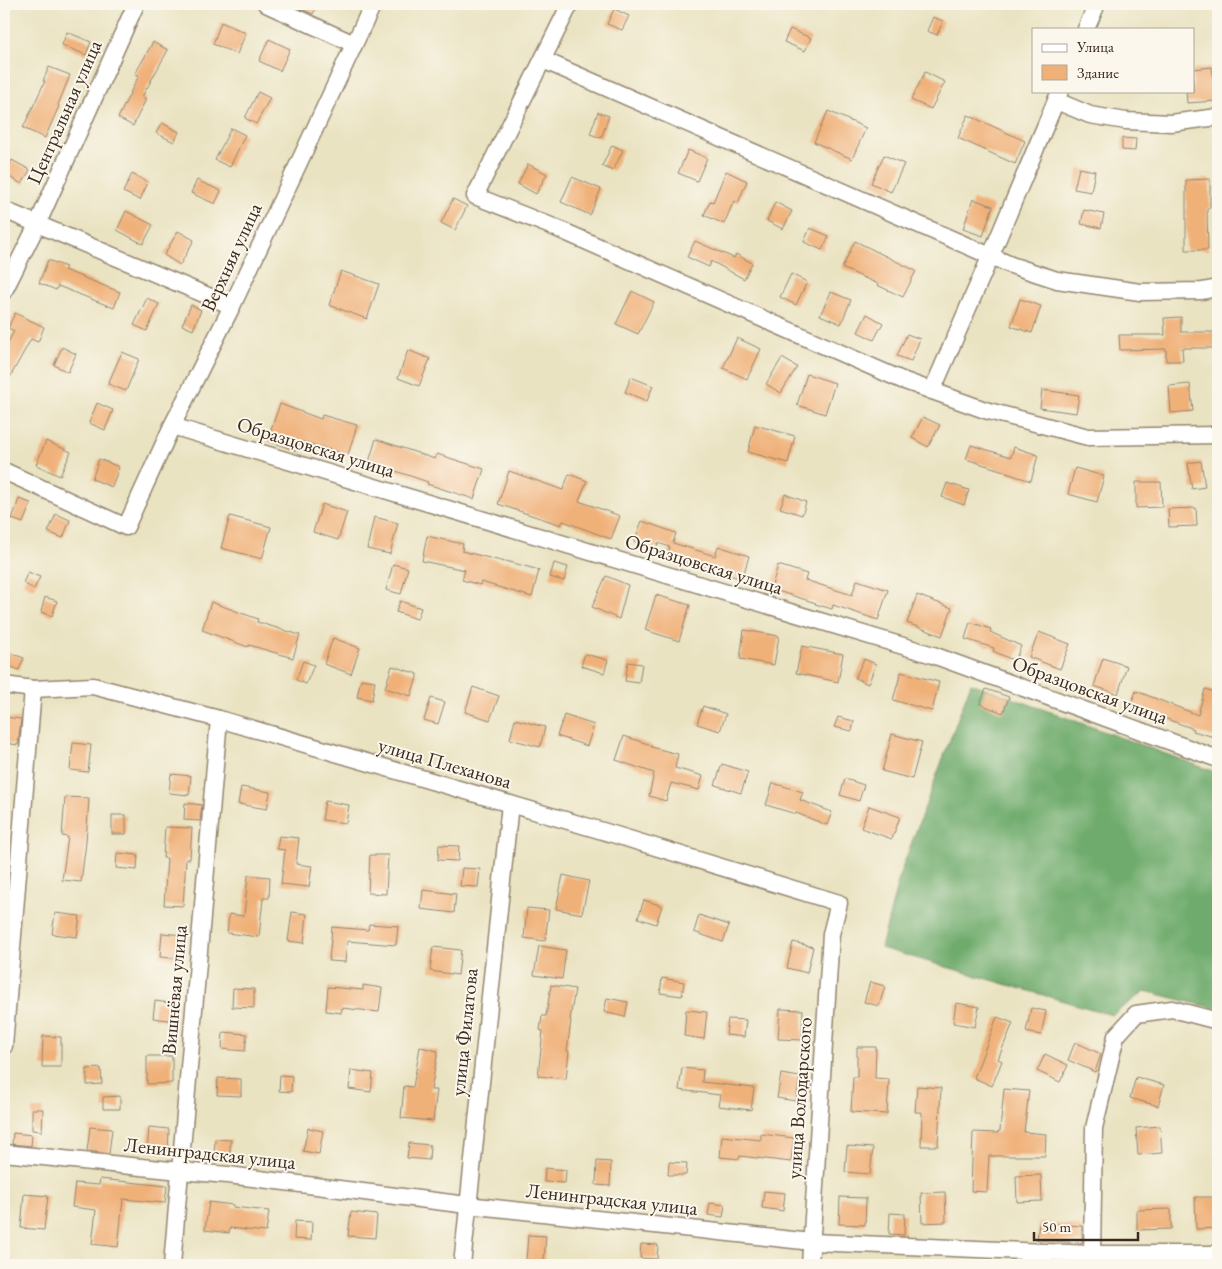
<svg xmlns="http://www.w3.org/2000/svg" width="1222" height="1269" viewBox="0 0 1222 1269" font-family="'EB Garamond',serif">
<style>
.forest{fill:#6eab6c;stroke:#546a45}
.building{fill:#f0b179}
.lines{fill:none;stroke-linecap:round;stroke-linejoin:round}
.minor-casing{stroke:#928670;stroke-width:19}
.minor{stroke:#fff;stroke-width:16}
.labels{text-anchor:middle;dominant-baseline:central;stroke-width:4;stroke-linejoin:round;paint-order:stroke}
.street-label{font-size:20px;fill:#3b2a1e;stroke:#fbf7ec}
</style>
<rect width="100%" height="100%" fill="#fbf7ec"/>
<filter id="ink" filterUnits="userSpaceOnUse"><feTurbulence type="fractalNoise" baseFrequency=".02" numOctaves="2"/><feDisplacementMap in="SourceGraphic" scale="10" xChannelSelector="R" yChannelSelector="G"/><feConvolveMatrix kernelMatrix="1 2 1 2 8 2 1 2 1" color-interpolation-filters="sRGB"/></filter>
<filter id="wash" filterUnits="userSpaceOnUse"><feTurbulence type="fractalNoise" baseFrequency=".0096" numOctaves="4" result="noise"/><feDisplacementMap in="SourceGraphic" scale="20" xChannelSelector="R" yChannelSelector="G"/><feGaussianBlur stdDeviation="1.12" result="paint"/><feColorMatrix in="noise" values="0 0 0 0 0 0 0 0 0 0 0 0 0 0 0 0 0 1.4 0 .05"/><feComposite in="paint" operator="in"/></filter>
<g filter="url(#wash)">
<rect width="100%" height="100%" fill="#eae3c2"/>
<polygon class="forest" points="971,683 1218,773 1218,1009 1145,991 1112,1015 881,948 900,874"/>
<g id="blocks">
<g class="building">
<polygon points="290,4 318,4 313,14"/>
<polygon points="614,9 629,16 622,30 607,24"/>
<polygon points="933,17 943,21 937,35 927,31"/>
<polygon points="221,22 246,33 237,54 213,44"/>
<polygon points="790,29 811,38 805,51 784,42"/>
<polygon points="67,32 91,42 86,55 62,45"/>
<polygon points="269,39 290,49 280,71 259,61"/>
<polygon points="153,42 168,50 142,97 146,99 133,126 118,118 139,75 135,74"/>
<polygon points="49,67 70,75 58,105 59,106 45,138 23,128 45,81 43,81"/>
<polygon points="1212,67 1215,101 1187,103 1186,91 1193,91 1193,69"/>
<polygon points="925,72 945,82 931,109 911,100"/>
<polygon points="258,92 270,98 256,124 245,118"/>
<polygon points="828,111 866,128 852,159 814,142"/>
<polygon points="598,112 609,116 601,138 590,134"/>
<polygon points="968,115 1025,141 1015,164 958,138"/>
<polygon points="162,123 179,132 174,142 156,133"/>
<polygon points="231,128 245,135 230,167 215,160"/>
<polygon points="1122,138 1136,139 1135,151 1122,150"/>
<polygon points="612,145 623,150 613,171 602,166"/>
<polygon points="688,150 707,158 697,181 678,173"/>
<polygon points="884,155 904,164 891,192 871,183"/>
<polygon points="12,160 30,170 22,184 4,174"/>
<polygon points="528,164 547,174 536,194 518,184"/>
<polygon points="1079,168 1095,171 1091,192 1074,189"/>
<polygon points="726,171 747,181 738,203 734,201 724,224 704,215 710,201 713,202"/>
<polygon points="132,174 148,182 140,200 123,192"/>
<polygon points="572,177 601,189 590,215 561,202"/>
<polygon points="1210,179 1210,208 1207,208 1208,250 1186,250 1186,180"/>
<polygon points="197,180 221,191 215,204 191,193"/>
<polygon points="453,199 467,206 455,230 441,223"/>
<polygon points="973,199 993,206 983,236 963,229"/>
<polygon points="775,202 792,211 783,229 767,221"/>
<polygon points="1084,210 1104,214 1101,228 1081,224"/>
<polygon points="126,211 153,225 143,244 117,230"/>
<polygon points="810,228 829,236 822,250 804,242"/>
<polygon points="178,231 194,240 180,265 164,255"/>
<polygon points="695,241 734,258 736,254 752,263 744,279 711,261 709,267 687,257"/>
<polygon points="855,241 916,271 903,297 877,285 878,284 842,268"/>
<polygon points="48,260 66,267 64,270 120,292 114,308 58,286 56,290 39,283"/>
<polygon points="341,271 379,284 367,319 329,305"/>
<polygon points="791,274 807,282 796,305 780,297"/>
<polygon points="632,291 654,302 638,334 616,324"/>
<polygon points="831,292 851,300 841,324 820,315"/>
<polygon points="147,298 159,304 147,331 134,325"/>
<polygon points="1020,299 1041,306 1032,333 1011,326"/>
<polygon points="191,305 201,310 193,330 182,325"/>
<polygon points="15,313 44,327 38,342 31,339 4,388 4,350 14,331 8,328"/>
<polygon points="867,314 883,323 874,340 858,332"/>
<polygon points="1181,317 1181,332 1218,332 1218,348 1182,348 1183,361 1166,361 1166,349 1120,350 1119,335 1165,335 1164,318"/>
<polygon points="907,334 920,339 911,361 897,356"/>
<polygon points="737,338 761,349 747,379 723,368"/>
<polygon points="62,347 76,354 68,372 54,365"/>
<polygon points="408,350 430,359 419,386 398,378"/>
<polygon points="122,352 139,359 126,391 108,384"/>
<polygon points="782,358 797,367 781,393 766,384"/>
<polygon points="807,374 835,383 825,414 797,405"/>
<polygon points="631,377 653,386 647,401 625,392"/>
<polygon points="1190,384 1193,411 1171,413 1169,386"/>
<polygon points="1042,390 1079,395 1076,413 1040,408"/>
<polygon points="97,403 113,410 105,430 89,423"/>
<polygon points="280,404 321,419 322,415 357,425 348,455 300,441 296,451 267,440"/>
<polygon points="923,417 940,425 928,447 912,438"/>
<polygon points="755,425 795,436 788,463 748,452"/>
<polygon points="376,439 435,459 437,454 484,469 474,499 427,484 428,482 369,462"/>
<polygon points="46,441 71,452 60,476 36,465"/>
<polygon points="971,445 1011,457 1014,447 1038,455 1031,481 1006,473 1007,472 966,459"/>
<polygon points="99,459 119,467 112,487 92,479"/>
<polygon points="1201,461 1205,487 1192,489 1188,463"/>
<polygon points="1075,468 1104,476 1097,502 1068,494"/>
<polygon points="509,471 563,490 569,474 587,481 579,501 620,516 611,539 563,521 561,525 498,504"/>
<polygon points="1136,482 1161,482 1162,507 1136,508"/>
<polygon points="947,483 969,490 964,505 942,497"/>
<polygon points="785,494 806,502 802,515 780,508"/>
<polygon points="19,499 31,503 23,523 12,519"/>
<polygon points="322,504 347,512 338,540 313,532"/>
<polygon points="1196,508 1197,526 1169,527 1168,509"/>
<polygon points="56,514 70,520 63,538 48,532"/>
<polygon points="230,516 271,527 262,559 221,548"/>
<polygon points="374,517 398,523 390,554 367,549"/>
<polygon points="642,521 676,533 673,543 715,556 718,546 749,556 742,579 695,564 694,567 683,563 684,559 668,554 670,547 658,543 656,549 634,542"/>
<polygon points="427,536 463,544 462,551 505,562 506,561 539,570 532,597 481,582 480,585 462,580 465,570 422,561"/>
<polygon points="554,563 568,567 564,581 550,577"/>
<polygon points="393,564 408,568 401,594 386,590"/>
<polygon points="778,565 807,574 805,580 852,595 857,580 888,590 878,620 833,605 832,609 815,604 816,603 771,589"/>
<polygon points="28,572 40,577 34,589 23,583"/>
<polygon points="606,576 628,585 619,619 592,607"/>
<polygon points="656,595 690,605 679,641 645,630"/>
<polygon points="917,595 952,608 942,636 907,623"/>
<polygon points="45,597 57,601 52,616 41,612"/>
<polygon points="400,601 421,608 417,619 396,612"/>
<polygon points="211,602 258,619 257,622 300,635 293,658 249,645 248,647 202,630"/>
<polygon points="970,622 991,629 990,632 1021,646 1015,661 993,651 994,648 965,639"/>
<polygon points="744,630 779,636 774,665 740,659"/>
<polygon points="1039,632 1070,644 1060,669 1029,657"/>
<polygon points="333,638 360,648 351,674 324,664"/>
<polygon points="802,646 843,654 838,682 796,673"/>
<polygon points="7,652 24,658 19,670 4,664 4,661"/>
<polygon points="585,654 608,660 604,673 581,666"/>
<polygon points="1103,658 1127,666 1118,694 1094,686"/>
<polygon points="864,659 876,664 868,684 855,678"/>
<polygon points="303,661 314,665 306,684 296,680"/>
<polygon points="628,662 642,664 639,683 625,681"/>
<polygon points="392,666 418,674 411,696 385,688"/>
<polygon points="901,672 939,682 932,711 893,700"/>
<polygon points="361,679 375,681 372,700 357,697"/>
<polygon points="473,687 499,696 490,720 465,712"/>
<polygon points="986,689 1009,697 1003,713 980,704"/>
<polygon points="1205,689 1218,693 1218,738 1193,731 1194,729 1153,714 1152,717 1129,709 1136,691 1198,715"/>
<polygon points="431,698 445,702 438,724 424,720"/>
<polygon points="703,706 726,714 720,731 697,724"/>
<polygon points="564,715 594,725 587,746 557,736"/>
<polygon points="4,717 21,719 18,745 4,743"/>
<polygon points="838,717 854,721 852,731 834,727"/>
<polygon points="515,719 545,727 540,747 510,739"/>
<polygon points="892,734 922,742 912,779 882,771"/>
<polygon points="624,736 651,745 651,747 678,754 675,768 703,776 699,790 671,783 666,801 649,796 654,773 616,760"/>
<polygon points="73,743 91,745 88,772 70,770"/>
<polygon points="722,764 748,772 741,793 715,785"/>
<polygon points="171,774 191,776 189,795 169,793"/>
<polygon points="845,779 864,785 859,801 840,795"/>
<polygon points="773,783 803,792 800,800 832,812 827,825 796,813 796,814 766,805"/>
<polygon points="241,787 270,792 267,809 238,804"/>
<polygon points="65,797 89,798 86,842 81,882 62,880 68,837 62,836"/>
<polygon points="325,801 349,805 346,823 322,820"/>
<polygon points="185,803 202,805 200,821 184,820"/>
<polygon points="869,806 900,817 892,839 861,828"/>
<rect x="112" y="815" width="14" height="19"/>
<polygon points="165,827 192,828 190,859 186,859 183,906 164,905 167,858 163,858"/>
<polygon points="279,836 299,838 296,864 312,866 309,887 281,884 285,850 277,849"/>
<polygon points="439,845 459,846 458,861 438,860"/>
<polygon points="117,853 138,855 137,870 116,868"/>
<polygon points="370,855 388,855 386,894 368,893"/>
<polygon points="462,868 480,869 478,887 460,886"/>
<polygon points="248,875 270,877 269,898 263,898 259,937 227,933 229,914 244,916"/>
<polygon points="563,875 589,881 582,914 556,909"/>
<polygon points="423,890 456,894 454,913 421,909"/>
<polygon points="644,900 662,906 656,924 638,918"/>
<polygon points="527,908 549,910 545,941 524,938"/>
<polygon points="292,912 307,914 304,943 288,941"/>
<polygon points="55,913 80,916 77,937 52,934"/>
<polygon points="699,915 729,925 723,942 694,932"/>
<polygon points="369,924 398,926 396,945 347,941 345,962 329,961 332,927 368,930"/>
<polygon points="162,933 183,935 181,959 160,957"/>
<polygon points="793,942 813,947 807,973 787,968"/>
<polygon points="539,946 566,950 562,979 534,975"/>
<polygon points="433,947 461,950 458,975 430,971"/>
<polygon points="662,978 684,982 682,996 660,993"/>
<polygon points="870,982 885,986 879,1006 864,1002"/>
<polygon points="363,985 382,988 379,1012 342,1008 341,1013 326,1011 328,987 363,990"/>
<polygon points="551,985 575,989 570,1019 571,1020 567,1051 569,1051 566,1079 538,1076 543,1031 540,1030 542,1016 546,1016"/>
<polygon points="233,988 254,989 254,1008 232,1007"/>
<polygon points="607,998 628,1002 625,1017 604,1012"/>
<polygon points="155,1001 177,1004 175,1021 153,1018"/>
<polygon points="956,1003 979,1007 975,1027 953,1023"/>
<polygon points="1031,1008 1046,1011 1041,1035 1026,1032"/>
<polygon points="780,1009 803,1010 802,1040 778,1039"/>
<polygon points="686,1010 707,1012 704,1039 684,1036"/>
<polygon points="997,1017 1013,1023 998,1059 1002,1061 992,1086 974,1078"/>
<polygon points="728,1019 746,1020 744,1037 726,1035"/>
<polygon points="223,1032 247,1034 245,1051 222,1049"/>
<polygon points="43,1036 61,1037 61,1067 42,1067"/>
<polygon points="1075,1042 1101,1054 1095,1072 1068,1060"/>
<polygon points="420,1047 438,1051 431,1090 437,1090 433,1121 401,1118 404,1086 413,1087"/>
<polygon points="857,1047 876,1047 875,1078 889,1079 887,1114 851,1112 853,1077 857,1077"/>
<polygon points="1045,1054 1068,1065 1060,1082 1037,1071"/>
<polygon points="147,1056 172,1056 172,1083 147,1084"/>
<polygon points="101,1068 102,1084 87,1085 87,1069"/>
<polygon points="682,1068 703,1070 702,1082 754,1088 751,1110 718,1106 720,1095 679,1090"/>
<polygon points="351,1070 373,1073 371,1092 349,1089"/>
<polygon points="781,1074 800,1077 796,1101 777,1098"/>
<polygon points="280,1075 292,1076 291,1092 279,1091"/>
<polygon points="1136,1077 1164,1085 1158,1106 1130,1098"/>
<polygon points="218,1078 241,1079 241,1096 217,1095"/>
<polygon points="917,1086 941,1088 938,1146 921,1146 922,1112 915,1112"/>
<polygon points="1004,1089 1029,1091 1024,1132 1046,1134 1045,1156 989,1156 987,1192 971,1191 973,1132 998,1133 998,1131 1000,1131"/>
<polygon points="120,1096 120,1109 103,1109 103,1097"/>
<polygon points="32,1109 43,1109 42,1131 32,1130"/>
<polygon points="1160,1126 1162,1153 1138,1155 1136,1128"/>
<polygon points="90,1127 112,1129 109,1154 87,1151"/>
<polygon points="149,1127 169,1129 168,1153 147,1152"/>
<polygon points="308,1128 323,1131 319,1154 303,1151"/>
<polygon points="13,1133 32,1135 31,1146 12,1144"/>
<polygon points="761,1134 794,1138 791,1162 740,1156 739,1159 720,1157 722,1136 761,1140"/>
<polygon points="215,1139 231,1140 229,1159 214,1158"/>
<polygon points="409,1143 430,1145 429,1160 407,1158"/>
<polygon points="847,1146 873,1148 870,1174 845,1172"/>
<polygon points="597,1161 611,1162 610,1186 596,1185"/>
<polygon points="669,1162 687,1163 686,1175 668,1175"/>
<polygon points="545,1168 566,1170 565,1183 544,1182"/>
<polygon points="1041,1175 1042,1201 1017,1202 1016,1176"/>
<polygon points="100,1179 167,1186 165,1203 123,1199 118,1247 92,1244 96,1210 72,1207 75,1183 99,1185"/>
<polygon points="764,1191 785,1193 783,1211 762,1208"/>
<polygon points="945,1192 946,1222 922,1223 921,1193"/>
<polygon points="24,1194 48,1196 44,1230 21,1228"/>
<polygon points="840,1197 866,1198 865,1225 839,1224"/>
<polygon points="1195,1197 1218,1197 1218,1228 1196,1229"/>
<polygon points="209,1202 233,1205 233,1207 269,1211 266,1232 230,1228 229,1233 205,1230"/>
<polygon points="710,1203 725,1205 723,1217 708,1215"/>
<polygon points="1171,1209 1171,1229 1137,1230 1137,1210"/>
<polygon points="351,1212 377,1215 375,1238 348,1236"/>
<polygon points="890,1213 905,1214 904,1235 889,1234"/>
<polygon points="295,1221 312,1222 311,1240 294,1239"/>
<polygon points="1039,1223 1082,1226 1082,1243 1037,1240"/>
<polygon points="528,1235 546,1236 544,1261 526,1260"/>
<polygon points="641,1244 658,1245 657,1259 640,1258"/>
</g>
</g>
</g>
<g filter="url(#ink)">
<use href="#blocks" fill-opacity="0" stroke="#928670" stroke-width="1"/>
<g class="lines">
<defs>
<g id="minor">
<polyline points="266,4 354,44"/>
<polyline points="570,4 475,196 556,228 902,380 985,410 1088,437 1218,435"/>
<polyline points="1086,29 1097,4"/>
<polyline points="543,60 1011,265 1057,280 1140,292 1202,291 1218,288"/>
<polyline points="1059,102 1090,115 1126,121 1171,123 1218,117"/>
<polyline points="4,210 232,306"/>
<polyline points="4,291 37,225 136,4"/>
<polyline points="932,391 991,255 1060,91"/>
<polyline points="172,426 933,655 1218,759"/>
<polyline points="4,471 126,527 172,426 232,306 373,4"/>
<polyline points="4,685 33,689 93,686 219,719 606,832 839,903 831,934 810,1265"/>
<polyline points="4,1046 33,689"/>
<polyline points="4,1153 180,1171 228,1175 467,1205 812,1242 1092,1254 1218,1254"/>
<polyline points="1092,1254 1094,1128 1116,1036 1136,1014 1172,1009 1218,1021"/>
<polyline points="172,1265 219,719"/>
<polyline points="462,1265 510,804"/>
</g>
</defs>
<use href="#minor" class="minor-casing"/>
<use href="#minor" class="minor"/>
</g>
</g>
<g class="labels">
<g class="street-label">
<text transform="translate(64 112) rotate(-66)">Центральная улица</text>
<text transform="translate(231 257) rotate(-65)">Верхняя улица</text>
<text transform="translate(316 447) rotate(17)">Образцовская улица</text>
<text transform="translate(704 564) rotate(17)">Образцовская улица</text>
<text transform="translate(1090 690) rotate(20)">Образцовская улица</text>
<text transform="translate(445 763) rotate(16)">улица Плеханова</text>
<text transform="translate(174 990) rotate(-85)">Вишнёвая улица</text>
<text transform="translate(464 1032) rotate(-84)">улица Филатова</text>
<text transform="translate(799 1098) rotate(-86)">улица Володарского</text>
<text transform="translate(210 1153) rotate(6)">Ленинградская улица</text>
<text transform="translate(612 1199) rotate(6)">Ленинградская улица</text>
</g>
</g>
<rect width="1222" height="1269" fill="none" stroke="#fbf7ec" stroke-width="20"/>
<rect x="1032" y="28" width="162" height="65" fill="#fbf7ec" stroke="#aea59a"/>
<rect x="1042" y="44" width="25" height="8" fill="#ffffff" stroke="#aea59a"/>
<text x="1077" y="52" font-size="15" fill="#3b2a1e">Улица</text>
<rect x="1042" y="65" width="25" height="15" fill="#f0b179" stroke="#aea59a"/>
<text x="1077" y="78" font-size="15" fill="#3b2a1e">Здание</text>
<path d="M1034 1232v8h104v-8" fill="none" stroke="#3b2a1e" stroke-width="2.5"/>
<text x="1042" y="1232" font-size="15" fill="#3b2a1e" stroke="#fbf7ec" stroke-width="4" paint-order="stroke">50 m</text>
</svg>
